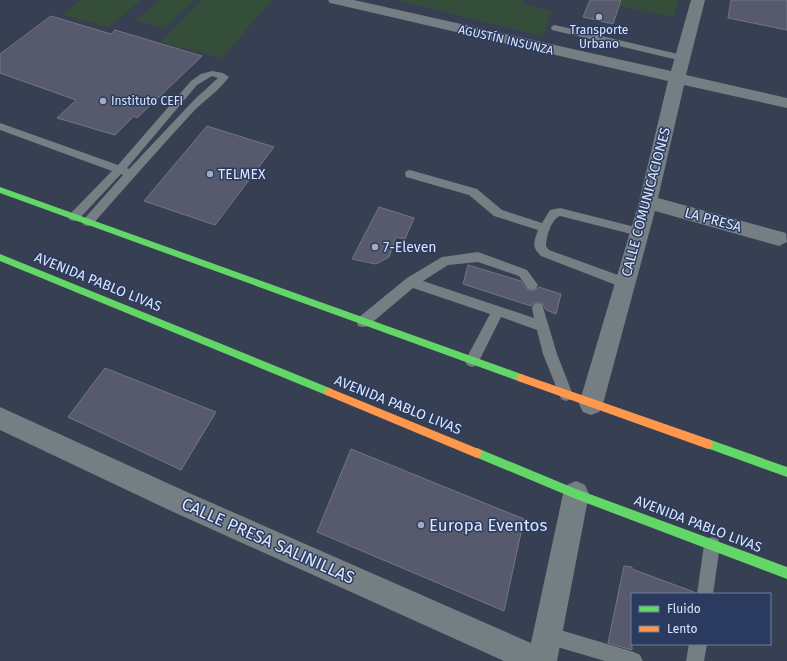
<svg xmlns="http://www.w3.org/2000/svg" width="787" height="661" viewBox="0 0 787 661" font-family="'Fira Sans',sans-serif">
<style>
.green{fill:#344e39}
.building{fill:#565a6c;stroke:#717586}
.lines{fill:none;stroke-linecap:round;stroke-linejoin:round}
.lane{fill:#757e82;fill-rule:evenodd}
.street{fill:#757e82;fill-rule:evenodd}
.fast{fill:#63d668;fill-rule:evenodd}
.slow{fill:#ff974d;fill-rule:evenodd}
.poi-dot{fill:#a1abc1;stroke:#2b3b5f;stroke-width:1.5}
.labels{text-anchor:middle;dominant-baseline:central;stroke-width:3;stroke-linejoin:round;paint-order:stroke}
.far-poi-label{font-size:12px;fill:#dae5fc;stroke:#2b3b5f}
.far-street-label{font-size:12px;fill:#dae5fc;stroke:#2b3b5f}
.poi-label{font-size:14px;fill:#dae5fc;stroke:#2b3b5f;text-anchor:start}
.street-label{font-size:14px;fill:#dae5fc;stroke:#2b3b5f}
.near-poi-label{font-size:17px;fill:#dae5fc;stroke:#2b3b5f;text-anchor:start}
.near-street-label{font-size:17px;fill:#dae5fc;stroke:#2b3b5f}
</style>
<rect width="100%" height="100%" fill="#374053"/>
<g class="green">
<polygon points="81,0 141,0 109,27 63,15"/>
<polygon points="159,0 194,0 165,28 136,20"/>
<polygon points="201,0 272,0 222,58 160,42"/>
<polygon points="397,0 524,0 523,4 552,11 542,36"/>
<polygon points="621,0 678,0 674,17 619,6"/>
</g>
<g class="building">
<polygon points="590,0 621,0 613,24 583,17"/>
<polygon points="731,0 787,0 787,30 728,18"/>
<polygon points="51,16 111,34 115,30 202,56 137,118 134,116 115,135 57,118 76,100 0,73 0,54"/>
<polygon points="207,126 274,147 215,225 144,201"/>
<polygon points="379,207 414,218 405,239 396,237 389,257 376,264 352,259"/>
<polygon points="468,265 521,281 528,290 536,290 539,287 561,294 556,314 546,310 542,303 534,303 531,306 463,284"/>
<polygon points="105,368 216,412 181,470 68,417"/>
<polygon points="351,449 524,519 504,611 317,532"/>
<polygon points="624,566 632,567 632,569 694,592 693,594 632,594 632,650 608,643"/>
</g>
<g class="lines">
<g class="lane">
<polygon points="555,25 682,55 687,58 682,61 552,30 551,28 552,26"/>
<path d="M 212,71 L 223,73 L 229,77 C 219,91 203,101 192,113 C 158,150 125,187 92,225 L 88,226 L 84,225 L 82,222 L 84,219 L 123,175 L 121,174 L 78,220 L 74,221 L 70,220 L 68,217 L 70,214 L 112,171 L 0,130 L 0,123 L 118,165 L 191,81 L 201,74 ZM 212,76 L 218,78 L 194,100 L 129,169 L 127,168 L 197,85 Z"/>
<path d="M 410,170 L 477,189 L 502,210 L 542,223 L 550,210 L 560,208 L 643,229 L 645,232 L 643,235 L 639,236 L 560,216 C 551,219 546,238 546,246 L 549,250 L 629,279 L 631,283 L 629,287 L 625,288 L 621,287 L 541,256 C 531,246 534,242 538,230 L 494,216 L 469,195 L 406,177 L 405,174 L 406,171 Z"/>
<polygon points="478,252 527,270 538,285 536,289 532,290 528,289 519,276 478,262 448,265 423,281 534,318 532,308 534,304 538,303 542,304 557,354 573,395 571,399 566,401 561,399 543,354 537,330 501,317 477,365 472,367 467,365 465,361 490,314 413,288 368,326 363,327 358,326 357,322 358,318 407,278 442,257"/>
<polygon points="712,537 718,539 720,545 713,594 697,594 704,545 706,539"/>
<polygon points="547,626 634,652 640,655 643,661 605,661 547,644 541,641 538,635 541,629"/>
<polygon points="689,644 707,644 704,661 686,661"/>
</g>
<g class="street">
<polygon points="328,0 354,0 671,71 691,0 705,0 686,75 787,98 787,108 684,85 658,198 786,233 787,242 779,246 655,211 603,404 599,412 591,415 583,412 579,404 639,202 668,81 335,4 330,3"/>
<polygon points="0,407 187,492 531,643 563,494 567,485 576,481 585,485 589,494 557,661 504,661 169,510 0,430"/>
</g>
<g class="fast">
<polygon points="0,187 521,374 524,375 526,378 524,381 521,382 0,193"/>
<polygon points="0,254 332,389 334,392 332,395 329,396 326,395 0,261"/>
<polygon points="708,439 787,467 787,477 704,447 703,444 704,441"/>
<polygon points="477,448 576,489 787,567 787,579 576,499 473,456 472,453 473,450"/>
</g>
<g class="slow">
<polygon points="521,374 708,439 712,441 713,444 712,447 708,449 518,381 516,378 518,375"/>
<polygon points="329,388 481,450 482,453 481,456 477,458 326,395 324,392 326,389"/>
</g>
</g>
<g class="poi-dot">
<circle cx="599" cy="17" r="4"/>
<circle cx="103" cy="101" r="4"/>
<circle cx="210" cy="174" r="4"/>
<circle cx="375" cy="247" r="4"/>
<circle cx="421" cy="525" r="4"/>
</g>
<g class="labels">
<g class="far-poi-label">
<text x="599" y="30">Transporte<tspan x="599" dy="14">Urbano</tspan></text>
<text x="111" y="101" text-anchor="start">Instituto CEFI</text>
</g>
<g class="far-street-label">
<text transform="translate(506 40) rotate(13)">AGUSTÍN INSUNZA</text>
</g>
<g class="poi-label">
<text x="218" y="174">TELMEX</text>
<text x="383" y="247">7-Eleven</text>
</g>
<g class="street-label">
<text transform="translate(646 202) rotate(-75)">CALLE COMUNICACIONES</text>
<text transform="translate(713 220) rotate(15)">LA PRESA</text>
<text transform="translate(98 282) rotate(22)">AVENIDA PABLO LIVAS</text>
<text transform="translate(398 405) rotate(22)">AVENIDA PABLO LIVAS</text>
<text transform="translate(698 524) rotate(21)">AVENIDA PABLO LIVAS</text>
</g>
<g class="near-poi-label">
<text x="429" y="525">Europa Eventos</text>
</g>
<g class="near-street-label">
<text transform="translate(268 541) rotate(24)">CALLE PRESA SALINILLAS</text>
</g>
</g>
<rect x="631" y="593" width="140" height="52" fill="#2b3b5f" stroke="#717f9e"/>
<rect x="639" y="606" width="20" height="6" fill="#63d668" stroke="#717f9e"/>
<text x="667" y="613" font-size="12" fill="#dae5fc">Fluido</text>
<rect x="639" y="626" width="20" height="6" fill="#ff974d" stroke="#717f9e"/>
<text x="667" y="633" font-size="12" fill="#dae5fc">Lento</text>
</svg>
